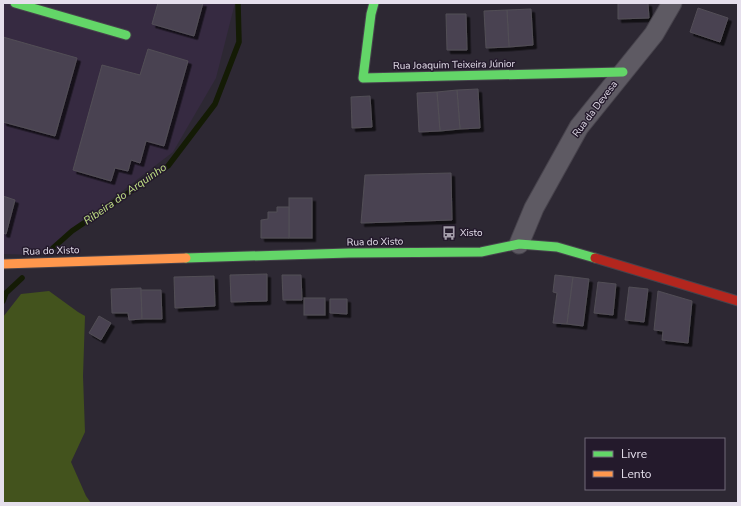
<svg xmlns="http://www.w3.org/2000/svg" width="741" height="506" viewBox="0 0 741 506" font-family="'Nunito Sans',sans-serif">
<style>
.built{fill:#362a41}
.forest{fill:#43531d}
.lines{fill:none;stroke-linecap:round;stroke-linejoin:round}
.stream{stroke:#141b05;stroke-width:5.5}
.building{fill:#4a4351;stroke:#524e56;filter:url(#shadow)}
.street-casing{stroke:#47434c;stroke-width:21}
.fast-casing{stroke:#47434c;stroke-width:11}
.slow-casing{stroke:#47434c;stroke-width:11}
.jam-casing{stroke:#47434c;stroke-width:11}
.street{stroke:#5e5a63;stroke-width:19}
.fast{stroke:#63d668;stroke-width:9}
.slow{stroke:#ff974d;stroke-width:9}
.jam{stroke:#b3261e;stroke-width:9}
.labels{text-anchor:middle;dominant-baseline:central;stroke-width:3;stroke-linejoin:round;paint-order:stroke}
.street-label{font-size:10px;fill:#e5dfec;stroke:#241a2c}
.poi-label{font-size:10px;fill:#e5dfec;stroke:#241a2c;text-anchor:start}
.water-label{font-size:11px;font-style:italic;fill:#c1e084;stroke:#241a2c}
</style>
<defs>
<filter id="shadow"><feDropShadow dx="3.5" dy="3.5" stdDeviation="0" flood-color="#0009"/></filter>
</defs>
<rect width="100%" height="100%" fill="#2d2833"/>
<polygon class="built" points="3,3 235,3 216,78 173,152 39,255 3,254"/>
<polygon class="forest" points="49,291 78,312 85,316 83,376 85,432 71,462 86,496 91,503 3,503 3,317 21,294"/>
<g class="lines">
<g class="stream">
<polyline points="53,248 72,231 168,166 215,104 239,42 238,3"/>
<polyline points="3,301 6,293 22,278"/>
</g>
</g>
<g class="building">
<polygon points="158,3 203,3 194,36 152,24"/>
<polygon points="618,3 648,3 649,18 618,19"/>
<polygon points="698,8 728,18 720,42 690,32"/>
<polygon points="531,9 533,45 509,47 507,10"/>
<polygon points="507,10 509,47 486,48 484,11"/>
<polygon points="446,14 466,14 467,50 447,50"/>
<polygon points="3,37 77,58 55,136 3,122"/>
<polygon points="148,49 188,61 164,146 146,141 140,163 131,160 128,171 115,168 111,181 73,170 102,65 140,75"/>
<polygon points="478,89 480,128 460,129 457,90"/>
<polygon points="457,90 460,129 440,131 437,92"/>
<polygon points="437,92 440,131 419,132 417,93"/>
<polygon points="370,96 372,127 352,128 351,97"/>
<polygon points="451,173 452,220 361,223 365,175"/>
<polygon points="3,196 15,200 6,234 3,233"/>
<rect x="289" y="198" width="23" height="40"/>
<polygon points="277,207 289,207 289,238 261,238 261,220 268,219 268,212 277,212"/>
<polygon points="267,274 267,301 231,302 230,275"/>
<polygon points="282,275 301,275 302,300 283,300"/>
<polygon points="555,275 573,277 567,324 553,323 557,293 553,292"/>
<polygon points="214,276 215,306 175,308 174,277"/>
<polygon points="573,277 589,279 583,326 567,324"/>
<polygon points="598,282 616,284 613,315 594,313"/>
<polygon points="629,287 648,289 644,322 625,320"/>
<polygon points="141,288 142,319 129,320 128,313 112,313 111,289"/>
<polygon points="141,290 161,290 162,319 142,319"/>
<polygon points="658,291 692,301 688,343 662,340 663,331 654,330"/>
<rect x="304" y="298" width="21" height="17"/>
<polygon points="330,299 347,299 347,314 330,313"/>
<polygon points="99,316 111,323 101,340 89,333"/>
</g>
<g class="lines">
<defs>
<polyline id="street" points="519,244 534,208 579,127 654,34 672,3"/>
<g id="fast">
<polyline points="15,3 126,35"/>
<polyline points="374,3 371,14 363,78 623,72"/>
<polyline points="186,258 349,253 481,252 519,244 557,247 595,258"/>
</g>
<polyline id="slow" points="3,264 186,258"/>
<polyline id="jam" points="595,258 738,301"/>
</defs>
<use href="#street" class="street-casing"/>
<use href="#fast" class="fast-casing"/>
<use href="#slow" class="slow-casing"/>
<use href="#jam" class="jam-casing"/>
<use href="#street" class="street"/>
<use href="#fast" class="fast"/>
<use href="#slow" class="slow"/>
<use href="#jam" class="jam"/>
</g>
<defs>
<symbol id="bus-bare" viewBox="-9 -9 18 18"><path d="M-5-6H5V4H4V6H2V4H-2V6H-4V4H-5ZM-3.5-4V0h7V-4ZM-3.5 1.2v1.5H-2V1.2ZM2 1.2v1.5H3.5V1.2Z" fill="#a59fab" stroke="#241a2c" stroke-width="2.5" paint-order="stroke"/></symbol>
</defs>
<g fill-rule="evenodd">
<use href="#bus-bare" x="439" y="223" width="20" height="20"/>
</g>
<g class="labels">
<g class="street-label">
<text transform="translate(454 65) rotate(-1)">Rua Joaquim Teixeira Júnior</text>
<text transform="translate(595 109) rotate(-53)">Rua da Devesa</text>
<text transform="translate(375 242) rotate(-1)">Rua do Xisto</text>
<text transform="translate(51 251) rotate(-2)">Rua do Xisto</text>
</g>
<g class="poi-label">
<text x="460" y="233">Xisto</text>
</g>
<g class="water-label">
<text transform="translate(125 194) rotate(-35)">Ribeira do Arquinho</text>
</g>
</g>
<rect width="741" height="506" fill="none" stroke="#e5dfec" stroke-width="8"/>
<rect x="585" y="438" width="140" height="52" fill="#241a2c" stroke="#716979"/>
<rect x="593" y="451" width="20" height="6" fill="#63d668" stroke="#716979"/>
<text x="621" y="458" font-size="12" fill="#e5dfec">Livre</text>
<rect x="593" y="471" width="20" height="6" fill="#ff974d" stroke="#716979"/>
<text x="621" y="478" font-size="12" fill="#e5dfec">Lento</text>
</svg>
